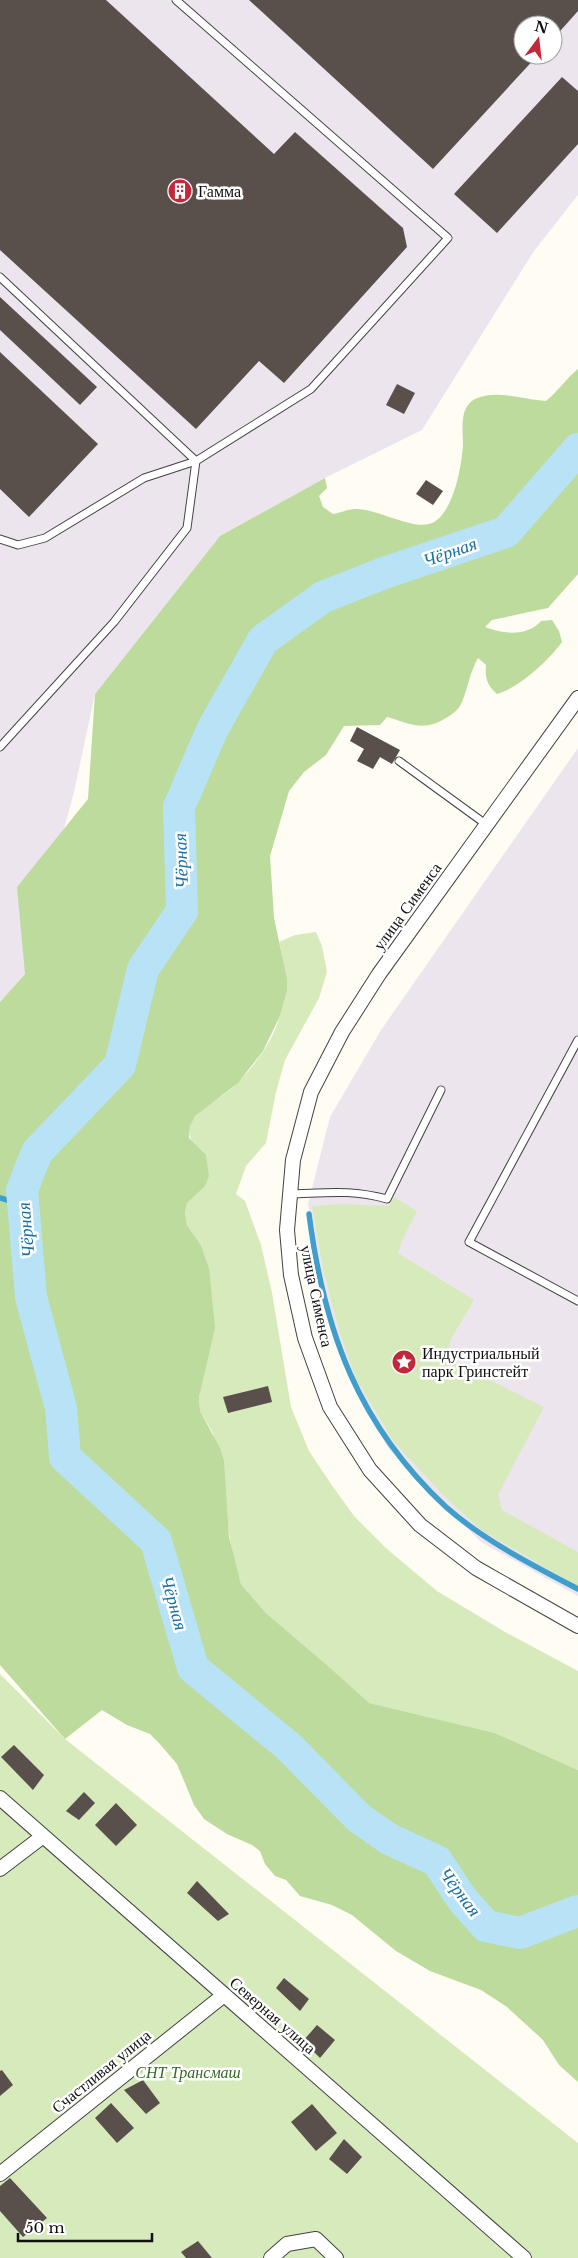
<svg xmlns="http://www.w3.org/2000/svg" width="578" height="2258" viewBox="0 0 578 2258" font-family="'Libre Baskerville',serif">
<style>
.industrial{fill:#ede5ee;fill-rule:evenodd}
.green{fill:#d7eabc}
.forest{fill:#bcdb9c}
.lines{fill:none;stroke-linecap:round;stroke-linejoin:round}
.stream{stroke:#409ecd;stroke-width:5.5}
.river{stroke:#b8e3f6;stroke-width:32}
.building{fill:#59504c}
.lane-casing{stroke:#434343;stroke-width:9}
.street-casing{stroke:#434343;stroke-width:16}
.lane{stroke:#fff;stroke-width:7}
.street{stroke:#fff;stroke-width:14}
.labels{text-anchor:middle;dominant-baseline:central;stroke-width:5;stroke-linejoin:round;paint-order:stroke}
.poi-label{font-size:16px;fill:#101010;stroke:#fff;text-anchor:start}
.street-label{font-size:16px;fill:#101010;stroke:#fff}
.park-label{font-size:16px;font-style:italic;fill:#346920;stroke:#fff}
.water-label{font-size:18px;font-style:italic;fill:#1970a3;stroke:#fff}
</style>
<rect width="100%" height="100%" fill="#fffcf3"/>
<g class="industrial">
<path d="M 0,0 L 578,0 L 578,195 L 534,251 L 422,430 L 325,478 L 220,536 L 95,694 L 74,792 L 25,974 L 0,1002 ZM 523,25 L 553,25 L 553,55 L 523,55 Z"/>
<polygon points="578,748 578,1596 481,1542 388,1448 351,1383 325,1294 308,1204 330,1117 381,1030"/>
</g>
<g class="green">
<path d="M 316,932 L 322,946 L 327,972 L 319,998 L 285,1060 L 276,1092 L 266,1143 L 246,1166 L 236,1194 L 245,1201 L 261,1245 L 272,1293 L 291,1407 L 309,1451 L 331,1484 L 354,1516 L 387,1549 L 437,1591 L 505,1632 L 578,1671 L 578,1770 L 495,1733 L 368,1703 L 327,1665 L 266,1613 L 241,1584 L 232,1551 L 213,1433 L 200,1411 L 199,1397 L 208,1351 L 209,1268 L 201,1245 L 187,1225 L 185,1213 L 187,1203 L 209,1176 C 206,1158 187,1145 190,1128 C 192,1111 215,1102 227,1092 C 247,1076 273,1043 279,1018 C 285,996 285,964 279,942 L 295,935 Z"/>
<polygon points="394,1197 417,1211 402,1241 398,1253 474,1300 451,1339 446,1358 544,1407 498,1495 502,1510 578,1552 578,1587 481,1530 444,1496 393,1441 356,1379 340,1334 323,1270 312,1206 342,1204 388,1206"/>
<polygon points="0,1674 65,1739 578,2143 578,2258 0,2258"/>
</g>
<path class="forest" d="M 578,369 L 578,574 L 548,608 L 492,620 L 485,627 C 503,634 527,637 541,621 L 552,620 L 559,631 L 562,642 C 548,661 519,688 497,694 C 487,685 485,679 486,665 L 478,658 C 470,672 468,687 462,702 C 459,709 453,714 446,718 C 423,732 411,724 387,717 L 380,725 L 344,726 L 326,755 L 304,772 L 289,791 L 270,856 L 274,918 L 287,979 L 287,991 L 279,1018 L 263,1051 L 238,1083 L 195,1116 L 190,1126 L 189,1138 L 206,1155 L 209,1176 L 205,1186 L 187,1203 L 185,1213 L 187,1225 L 201,1245 L 209,1268 L 215,1328 L 199,1397 L 200,1411 L 220,1448 L 224,1461 L 229,1537 L 241,1584 L 266,1613 L 327,1665 L 369,1703 L 495,1733 L 578,1770 L 578,2082 L 559,2065 L 543,2040 L 507,2007 L 481,1990 L 430,1971 L 396,1951 L 352,1915 L 332,1905 L 300,1896 L 286,1880 L 275,1876 L 265,1864 L 260,1851 L 252,1845 L 227,1834 L 204,1819 L 194,1805 L 177,1764 L 159,1743 L 150,1734 L 127,1725 L 102,1710 L 65,1739 L 0,1665 L 0,1002 L 25,974 L 17,887 L 88,799 L 95,694 L 220,536 L 325,478 L 327,488 L 319,496 L 323,507 L 333,514 C 340,513 348,509 355,509 C 376,508 410,529 429,524 C 453,518 462,465 463,444 C 463,430 459,407 475,399 C 497,389 524,400 546,401 C 558,391 566,379 578,369 Z"/>
<g class="lines">
<g class="stream">
<polyline points="0,1198 24,1205"/>
<path d="M 309,1214 C 324,1331 358,1425 446,1507 C 483,1540 534,1566 578,1589"/>
</g>
<polyline class="river" points="578,449 506,532 384,573 323,597 263,640 212,730 179,807 182,911 143,969 120,1065 37,1152 22,1190 31,1297 61,1408 65,1457 156,1541 193,1668 288,1746 359,1818 389,1839 437,1861 462,1899 486,1926 520,1933 578,1911"/>
</g>
<g class="building">
<polygon points="0,0 106,0 274,154 295,132 403,228 407,247 284,383 259,361 196,429 0,250"/>
<polygon points="249,0 578,0 578,11 553,39 553,25 523,25 523,55 538,55 433,169"/>
<polygon points="562,77 578,91 578,144 497,233 454,194"/>
<polygon points="0,297 97,387 80,405 0,330"/>
<polygon points="0,352 98,444 29,517 0,489"/>
<polygon points="397,384 415,393 404,414 386,405"/>
<polygon points="426,480 443,491 433,505 416,494"/>
<polygon points="357,727 400,750 392,764 380,757 373,769 357,761 364,749 350,741"/>
<polygon points="268,1386 272,1402 228,1413 223,1397"/>
<polygon points="14,1745 44,1775 33,1790 1,1757"/>
<polygon points="84,1792 95,1803 79,1820 66,1811"/>
<polygon points="116,1803 137,1825 116,1846 95,1825"/>
<polygon points="197,1881 229,1914 218,1921 187,1893"/>
<polygon points="284,1978 309,1999 300,2011 276,1988"/>
<polygon points="317,2025 335,2040 320,2058 303,2041"/>
<polygon points="2,2070 13,2085 0,2096 0,2071"/>
<polygon points="143,2080 160,2103 146,2114 124,2090"/>
<polygon points="111,2103 134,2128 117,2143 95,2118"/>
<polygon points="312,2104 337,2133 316,2151 291,2122"/>
<polygon points="344,2139 362,2157 347,2174 329,2159"/>
<polygon points="10,2178 47,2218 23,2237 0,2211 0,2186"/>
<polygon points="198,2241 212,2258 186,2258 181,2252"/>
</g>
<g class="lines">
<defs>
<g id="lane">
<polyline points="0,277 196,461"/>
<polyline points="0,539 18,545 45,538 144,478 196,461 311,389 448,238 176,0"/>
<polyline points="0,747 114,622 187,528 196,461"/>
<polyline points="399,761 487,825"/>
<polyline points="578,1040 469,1242 578,1301"/>
<path d="M 289,1194 C 326,1193 350,1189 387,1199 L 441,1090"/>
</g>
<g id="street">
<polyline points="578,698 379,974 342,1032 311,1092 293,1160 287,1230 291,1275 305,1338 330,1407 370,1470 420,1525 476,1568 578,1626"/>
<polyline points="0,1798 524,2258"/>
<polyline points="0,1869 42,1837"/>
<polyline points="0,2174 224,1995"/>
<polyline points="271,2258 287,2244 316,2239 336,2258"/>
</g>
</defs>
<use href="#lane" class="lane-casing"/>
<use href="#street" class="street-casing"/>
<use href="#lane" class="lane"/>
<use href="#street" class="street"/>
</g>
<defs>
<symbol id="building-disc" viewBox="-11 -11 22 22"><circle r="9.5" fill="#c1283a" stroke="#fff"/><path d="M-4-6H4V6H1V3H-1V6H-4ZM-2.5-4.3h1.7v1.8h-1.7ZM.8-4.3h1.7v1.8H.8ZM-2.5-1h1.7V.8h-1.7ZM.8-1h1.7V.8H.8Z" fill="#fff"/></symbol>
<symbol id="sight-disc" viewBox="-11 -11 22 22"><circle r="9.5" fill="#c1283a" stroke="#fff"/><path d="M0-6L1.8-2.2L6-1.7L2.9 1.2L3.7 5.4L0 3.3L-3.7 5.4L-2.9 1.2L-6-1.7L-1.8-2.2Z" fill="#fff"/></symbol>
</defs>
<g fill-rule="evenodd">
<use href="#building-disc" x="166" y="177" width="28" height="28"/>
<use href="#sight-disc" x="390" y="1348" width="28" height="28"/>
</g>
<g class="labels">
<g class="poi-label">
<text x="198" y="191">Гамма</text>
<text x="422" y="1353">Индустриальный<tspan x="422" dy="18">парк Гринстейт</tspan></text>
</g>
<g class="street-label">
<text transform="translate(407 906) rotate(-54)">улица Сименса</text>
<text transform="translate(317 1296) rotate(78)">улица Сименса</text>
<text transform="translate(273 2015) rotate(41)">Северная улица</text>
<text transform="translate(101 2071) rotate(-39)">Счастливая улица</text>
</g>
<g class="park-label">
<text x="188" y="2072">СНТ Трансмаш</text>
</g>
<g class="water-label">
<text transform="translate(450 552) rotate(-19)">Чёрная</text>
<text transform="translate(181 861) rotate(-92)">Чёрная</text>
<text transform="translate(26 1230) rotate(-95)">Чёрная</text>
<text transform="translate(174 1603) rotate(74)">Чёрная</text>
<text transform="translate(460 1892) rotate(53)">Чёрная</text>
</g>
</g>
<g transform="translate(538 40) rotate(15)"><circle r="24" fill="#ffffff" stroke="#9f9f9f"/>
<path d="M0-4L9 19L0 12L-9 19Z" fill="#c1283a"/>
<text y="-8" font-size="14" font-weight="bold" text-anchor="middle" fill="#101010">N</text>
</g>
<path d="M18 2233v8h134v-8" fill="none" stroke="#101010" stroke-width="2.5"/>
<text x="25" y="2233" font-size="15" fill="#101010" stroke="#ffffff" stroke-width="4" paint-order="stroke">50 m</text>
</svg>
